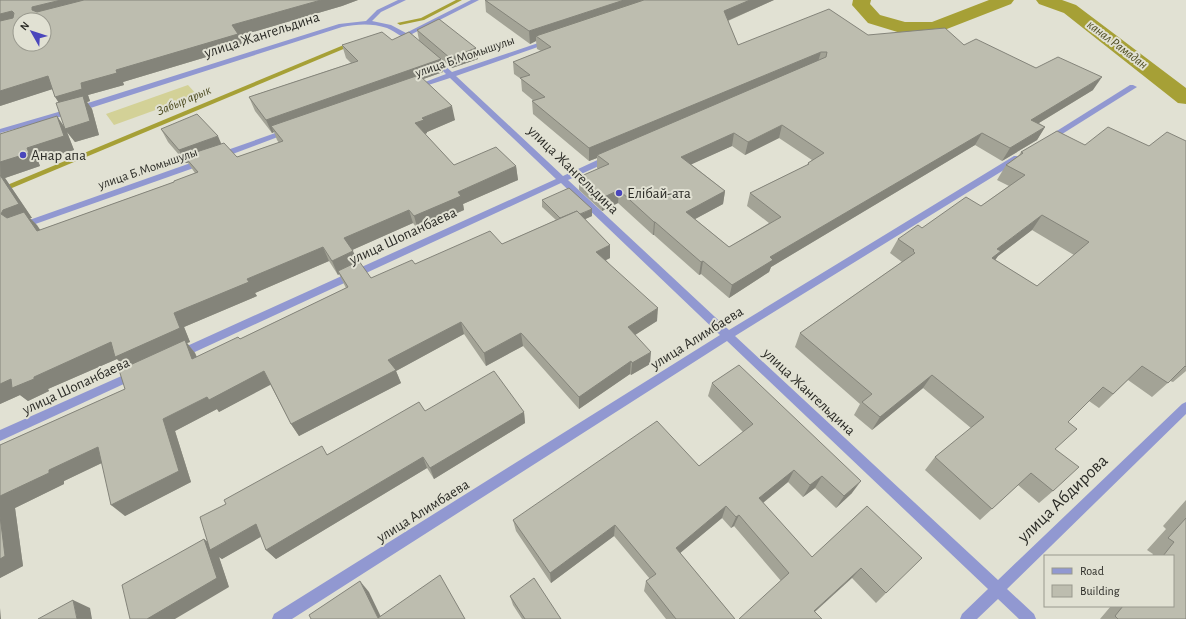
<svg xmlns="http://www.w3.org/2000/svg" width="1186" height="619" viewBox="0 0 1186 619" font-family="'Alegreya Sans',sans-serif">
<style>
.green{fill:#d3d197}
.lines{fill:none;stroke-linecap:round;stroke-linejoin:round}
.stream{fill:#a6a036;fill-rule:evenodd}
.canal{fill:#a6a036;fill-rule:evenodd}
.minor{fill:#9198d1;fill-rule:evenodd}
.wall{fill:#a3a396;fill-rule:evenodd}
.shaded-wall{fill:#84847a}
.building{fill:#bdbdaf;stroke:#84847a;fill-rule:evenodd}
.poi-dot{fill:#4a46bc;stroke:#e1e1d3;stroke-width:1.5}
.labels{text-anchor:middle;dominant-baseline:central;stroke-width:4;stroke-linejoin:round;paint-order:stroke}
.far-water-label{font-size:13px;font-style:italic;fill:#4c4a1f;stroke:#e1e1d3}
.far-street-label{font-size:13px;fill:#2c2c27;stroke:#e1e1d3}
.street-label{font-size:15px;fill:#2c2c27;stroke:#e1e1d3}
.poi-label{font-size:15px;fill:#2c2c27;stroke:#e1e1d3;text-anchor:start}
.near-street-label{font-size:18px;fill:#2c2c27;stroke:#e1e1d3}
</style>
<rect width="100%" height="100%" fill="#e1e1d3"/>
<polygon class="green" points="188,85 197,95 114,125 106,114"/>
<g class="lines">
<g class="stream">
<polygon points="456,0 462,0 424,20 400,25 397,23 421,18"/>
<polygon points="351,42 354,44 353,45 0,193 0,188"/>
</g>
<g class="canal">
<polygon points="853,0 871,0 870,4 880,15 905,22 932,22 989,0 1014,0 1011,4 934,34 904,34 868,23 852,5"/>
<polygon points="1036,0 1062,0 1076,5 1186,88 1186,104 1178,103 1064,13 1039,4"/>
</g>
<g class="minor">
<path d="M 398,0 L 406,0 L 381,12 L 372,21 L 391,25 L 406,33 L 471,0 L 479,0 L 410,35 L 417,41 L 417,43 C 410,44 395,31 387,28 C 372,23 357,24 342,27 L 78,112 L 0,133 L 0,129 L 72,108 L 339,24 L 366,21 L 377,10 Z"/>
<polygon points="550,39 552,40 552,42 456,76 563,176 606,156 612,156 612,160 568,180 729,330 1014,156 1020,156 1020,160 735,336 998,580 1182,404 1186,402 1186,414 1007,589 1034,614 1036,619 1019,619 998,599 977,619 960,619 962,614 988,589 727,341 292,619 272,619 274,614 720,335 561,183 184,357 180,358 176,357 175,354 176,351 556,179 450,78 416,89 412,87 446,74 431,59 431,57 435,57 452,72"/>
<polygon points="1130,85 1133,85 1137,87 1051,141 1045,141 1044,139"/>
<polygon points="284,130 290,130 291,132 222,158 219,158 215,156 216,154"/>
<polygon points="202,159 205,160 205,164 24,228 21,229 17,226 18,224"/>
<polygon points="135,370 139,371 140,374 139,377 0,441 0,430"/>
</g>
</g>
<g class="wall">
<path d="M 0,0 L 358,0 L 342,6 L 239,36 L 243,46 L 123,82 L 124,85 L 88,95 L 90,101 L 87,102 L 92,109 L 99,135 L 75,142 L 67,132 L 74,150 L 38,161 L 40,166 L 5,178 L 32,218 L 30,218 L 40,230 L 174,182 L 195,173 L 188,163 L 186,163 L 168,142 L 161,129 L 221,144 L 237,157 L 279,143 L 277,140 L 274,132 L 272,133 L 255,111 L 249,97 L 351,63 L 346,58 L 342,45 L 392,40 L 419,40 L 417,30 L 478,59 L 452,68 L 441,59 L 443,72 L 423,79 L 455,120 L 427,132 L 427,133 L 425,134 L 454,165 L 516,166 L 518,180 L 463,204 L 464,210 L 418,230 L 413,223 L 352,250 L 357,262 L 371,278 L 415,264 L 502,244 L 556,220 L 542,207 L 542,200 L 592,216 L 585,219 L 610,245 L 610,258 L 606,260 L 657,321 L 635,335 L 650,364 L 631,375 L 630,374 L 579,409 L 523,346 L 486,366 L 464,334 L 396,371 L 401,383 L 299,436 L 291,424 L 270,384 L 219,412 L 217,409 L 175,431 L 191,482 L 125,516 L 102,463 L 64,481 L 64,484 L 15,508 L 23,566 L 0,578 L 0,445 L 125,389 L 125,367 L 117,359 L 48,389 L 49,391 L 28,401 L 20,395 L 0,404 L 0,134 L 57,116 L 64,127 L 59,103 L 52,89 L 0,106 ZM 329,261 L 338,275 L 339,274 L 346,288 L 240,339 L 197,357 L 195,353 L 187,343 L 190,342 L 184,327 L 257,296 L 255,293 Z"/>
<path d="M 485,0 L 774,0 L 728,21 L 738,45 L 868,35 L 964,45 L 1036,68 L 1093,90 L 1039,123 L 1045,127 L 1037,140 L 1002,161 L 975,145 L 771,267 L 769,272 L 729,298 L 701,274 L 699,275 L 654,235 L 653,235 L 618,203 L 602,211 L 579,190 L 579,177 L 598,169 L 597,168 L 597,158 L 589,161 L 533,114 L 532,101 L 534,101 L 522,91 L 521,79 L 514,74 L 513,62 L 541,51 L 537,49 L 536,41 L 530,44 L 486,12 ZM 779,138 L 812,160 L 808,163 L 807,165 L 750,193 L 747,206 L 769,223 L 729,247 L 695,219 L 723,204 L 725,191 L 691,164 L 732,146 L 745,155 Z"/>
<path d="M 1186,141 L 1186,371 L 1173,382 L 1170,381 L 1152,397 L 1128,380 L 1099,408 L 1089,401 L 1068,422 L 1055,449 L 1053,491 L 1039,503 L 1018,485 L 980,520 L 925,470 L 935,457 L 971,428 L 923,388 L 872,430 L 854,415 L 860,404 L 795,347 L 800,333 L 902,262 L 890,253 L 898,239 L 922,228 L 981,206 L 1009,186 L 997,180 L 1006,165 L 1019,155 L 1021,152 L 1085,145 L 1149,146 ZM 1032,230 L 1074,255 L 1037,286 L 995,260 L 998,256 Z"/>
<polygon points="712,383 852,493 836,508 815,488 803,497 788,482 763,503 812,557 867,506 886,593 876,603 852,578 781,581 734,526 731,528 722,518 680,553 735,619 666,619 644,591 646,581 650,579 614,536 551,583 516,531 513,520 699,466 743,432 708,396"/>
<polygon points="425,411 524,412 525,423 434,479 427,468 276,559 266,550 261,536 222,559 219,557 229,587 204,539 208,542 226,504 328,454"/>
<polygon points="1186,500 1186,619 1100,619 1111,606 1173,606 1173,556 1152,556 1153,554 1147,550 1166,529 1163,526"/>
<polygon points="510,596 561,619 522,619 513,605"/>
</g>
<g class="shaded-wall">
<polygon points="61,0 110,0 40,19 32,10 32,7"/>
<polygon points="321,0 358,0 342,6 239,36 243,46 123,82 124,85 88,95 90,101 87,102 92,109 99,135 75,142 67,132 74,150 38,161 40,166 5,178 32,218 30,218 37,225 50,245 1,214 0,162 27,148 57,116 65,128 63,109 55,97 81,83 232,25"/>
<polygon points="624,0 659,0 536,36 536,41 530,44 529,31"/>
<polygon points="750,0 774,0 722,23 724,11"/>
<polygon points="12,11 20,23 0,27 0,14"/>
<polygon points="476,48 478,59 452,68 450,58"/>
<polygon points="821,52 817,65 597,155 597,158 589,161 589,148"/>
<polygon points="441,59 443,72 275,132 271,126 274,132 272,133 266,120"/>
<polygon points="48,76 56,88 0,106 0,91"/>
<polygon points="1102,77 1093,90 1024,132 1031,120"/>
<polygon points="452,106 455,120 427,132 427,133 418,137 415,123 422,118"/>
<polygon points="782,125 779,138 745,155 748,142"/>
<polygon points="1045,127 1037,140 1002,161 1010,148"/>
<polygon points="734,133 732,146 679,170 681,157"/>
<polygon points="982,133 975,145 771,267 769,272 729,298 732,285 770,257"/>
<polygon points="218,136 224,150 184,156 188,163 186,163 179,150"/>
<polygon points="516,166 518,180 463,204 464,210 418,230 414,216 458,192"/>
<polygon points="619,190 618,203 602,211 602,198"/>
<polygon points="725,191 723,204 684,225 686,212"/>
<polygon points="592,209 592,216 564,229 563,222"/>
<polygon points="409,210 413,223 350,251 344,238"/>
<polygon points="1042,215 1032,230 998,256 991,266 983,273 997,249"/>
<polygon points="654,222 655,222 654,235 653,235"/>
<polygon points="610,245 610,258 596,265 596,252"/>
<polygon points="323,247 329,261 255,293 257,296 184,327 190,342 187,343 195,353 202,371 128,370 117,359 48,389 49,391 28,401 20,395 0,404 0,384 11,379 34,377 174,313 247,279"/>
<polygon points="353,251 359,265 338,271 339,274 338,275 332,261"/>
<polygon points="703,261 701,274 699,275 701,262"/>
<polygon points="658,308 657,321 627,340 628,327"/>
<polygon points="461,322 464,334 396,371 401,383 299,436 291,424 388,360"/>
<polygon points="521,333 523,346 486,366 484,353"/>
<polygon points="651,352 650,364 631,375 632,363"/>
<polygon points="631,361 630,374 579,409 579,397"/>
<polygon points="264,371 272,384 219,412 217,409 175,431 191,482 125,516 111,505 163,419 207,397"/>
<polygon points="932,375 923,388 872,430 880,417"/>
<polygon points="524,412 525,423 434,479 430,468"/>
<polygon points="98,447 112,458 64,481 64,484 15,508 23,566 0,578 0,496 49,470"/>
<polygon points="423,457 427,468 276,559 266,550"/>
<polygon points="794,470 788,482 754,510 759,498"/>
<polygon points="822,476 815,488 803,497 810,485"/>
<polygon points="861,481 852,493 836,508 844,496"/>
<polygon points="726,506 722,518 673,559 676,548"/>
<polygon points="739,515 734,526 731,528 736,517"/>
<polygon points="256,524 266,534 222,559 219,557 229,587 175,619 147,619 204,539 214,548"/>
<polygon points="615,525 614,536 551,583 550,573"/>
<polygon points="861,568 852,578 807,619 814,611"/>
<polygon points="360,581 369,592 382,619 378,618"/>
<polygon points="73,600 90,608 92,619 77,619"/>
<polygon points="0,608 1,619 0,619"/>
</g>
<g class="building">
<path d="M 0,0 L 61,0 L 32,7 L 32,10 L 37,12 L 84,0 L 321,0 L 232,25 L 238,34 L 116,70 L 117,73 L 81,83 L 82,89 L 55,97 L 48,76 L 0,91 L 0,21 L 13,18 L 14,13 L 12,11 L 0,14 ZM 20,20 L 44,20 L 44,44 L 20,44 Z"/>
<polygon points="485,0 624,0 529,31"/>
<path d="M 644,0 L 750,0 L 724,11 L 738,45 L 829,9 L 868,35 L 945,28 L 964,45 L 976,39 L 1036,68 L 1058,57 L 1102,77 L 1031,120 L 1045,127 L 1010,148 L 982,133 L 770,257 L 773,260 L 732,285 L 703,261 L 701,262 L 655,222 L 654,222 L 619,190 L 602,198 L 579,177 L 609,164 L 597,155 L 826,57 L 827,52 L 821,52 L 589,148 L 532,101 L 545,97 L 520,78 L 530,75 L 513,62 L 551,47 L 536,36 ZM 782,125 L 824,153 L 808,163 L 809,164 L 750,193 L 781,217 L 729,247 L 686,212 L 725,191 L 681,157 L 734,133 L 748,142 Z"/>
<polygon points="439,19 476,48 450,58 417,30"/>
<polygon points="382,32 392,40 409,32 441,59 266,120 249,97 358,61 342,45"/>
<polygon points="419,75 452,106 422,118 424,120 415,123 454,165 496,147 516,166 458,192 461,196 414,216 409,210 344,238 353,251 332,261 323,247 247,279 249,282 174,313 180,328 115,357 111,342 34,377 34,379 12,388 11,379 0,384 0,175 19,204 3,210 1,214 7,218 24,212 37,231 174,182 174,181 198,172 184,156 224,143 237,157 283,141 271,126"/>
<polygon points="83,96 90,121 65,129 56,103"/>
<polygon points="197,114 218,136 179,150 161,129"/>
<polygon points="57,116 64,136 27,148 29,153 0,162 0,134"/>
<path d="M 1108,127 L 1149,146 L 1167,132 L 1186,141 L 1186,367 L 1185,366 L 1168,383 L 1142,366 L 1113,394 L 1103,387 L 1068,422 L 1077,429 L 1055,449 L 1079,467 L 1053,491 L 1031,473 L 992,509 L 935,457 L 984,417 L 932,375 L 880,417 L 862,402 L 872,394 L 800,333 L 915,253 L 913,251 L 914,250 L 898,239 L 918,225 L 922,228 L 966,197 L 981,206 L 1025,175 L 1006,165 L 1023,153 L 1021,152 L 1057,131 L 1085,145 ZM 1042,215 L 1089,242 L 1037,286 L 992,258 L 1001,251 L 997,249 Z"/>
<polygon points="569,188 592,209 580,214 577,211 560,218 542,200"/>
<polygon points="577,211 610,245 596,252 658,308 628,327 651,352 632,363 631,361 579,397 521,333 484,353 461,322 388,360 396,370 291,424 264,371 209,400 207,397 163,419 179,471 111,505 98,447 49,470 49,473 0,496 0,445 125,389 119,370 185,340 192,359 238,337 240,339 348,287 338,271 359,261 371,278 412,260 415,264 490,231 502,244"/>
<polygon points="739,365 861,481 844,496 822,476 810,485 794,470 759,498 812,557 867,506 922,558 886,593 861,568 814,611 822,619 739,619 789,573 739,515 736,517 726,506 676,548 735,619 676,619 646,581 656,574 615,525 550,573 513,520 657,421 699,466 753,424 712,383"/>
<polygon points="494,371 524,412 430,468 423,457 266,550 256,524 210,550 200,517 226,504 224,500 322,446 327,455 419,402 425,411"/>
<polygon points="0,516 5,556 0,559"/>
<polygon points="1186,518 1186,619 1118,619 1115,616 1123,606 1173,606 1173,556 1163,556 1174,542 1168,538"/>
<polygon points="204,539 217,578 147,619 130,619 122,585"/>
<polygon points="440,575 465,619 311,619 309,615 360,581 378,618"/>
<polygon points="534,578 561,619 525,619 510,596"/>
<polygon points="73,600 77,619 38,619"/>
</g>
<g class="poi-dot">
<circle cx="23" cy="155" r="4"/>
<circle cx="619" cy="193" r="4"/>
</g>
<g class="labels">
<g class="far-water-label">
<text transform="translate(1117 45) rotate(37)">канал Рамадан</text>
<text transform="translate(184 101) rotate(-23)">Забыр арык</text>
</g>
<g class="far-street-label">
<text transform="translate(465 57) rotate(-19)">улица Б.Момышулы</text>
<text transform="translate(148 169) rotate(-19)">улица Б.Момышулы</text>
</g>
<g class="street-label">
<text transform="translate(262 35) rotate(-18)">улица Жангельдина</text>
<text transform="translate(573 170) rotate(44)">улица Жангельдина</text>
<text transform="translate(403 236) rotate(-25)">улица Шопанбаева</text>
<text transform="translate(697 338) rotate(-32)">улица Алимбаева</text>
<text transform="translate(76 386) rotate(-25)">улица Шопанбаева</text>
<text transform="translate(809 392) rotate(43)">улица Жангельдина</text>
<text transform="translate(423 511) rotate(-32)">улица Алимбаева</text>
</g>
<g class="poi-label">
<text x="31" y="155">Анар апа</text>
<text x="627" y="193">Елібай-ата</text>
</g>
<g class="near-street-label">
<text transform="translate(1063 499) rotate(-44)">улица Абдирова</text>
</g>
</g>
<rect x="1044" y="555" width="130" height="52" fill="#e1e1d3" stroke="#99998e"/>
<rect x="1052" y="568" width="20" height="6" fill="#9198d1" stroke="#99998e"/>
<text x="1080" y="575" font-size="12" fill="#2c2c27">Road</text>
<rect x="1052" y="585" width="20" height="12" fill="#bdbdaf" stroke="#99998e"/>
<text x="1080" y="595" font-size="12" fill="#2c2c27">Building</text>
<g transform="translate(32 32) rotate(309)"><circle r="19" fill="#e1e1d3" stroke="#99998e"/>
<path d="M0-3L7 15L0 10L-7 15Z" fill="#4a46bc"/>
<text y="-6" font-size="11" font-weight="bold" text-anchor="middle" fill="#2c2c27">N</text>
</g>
</svg>
